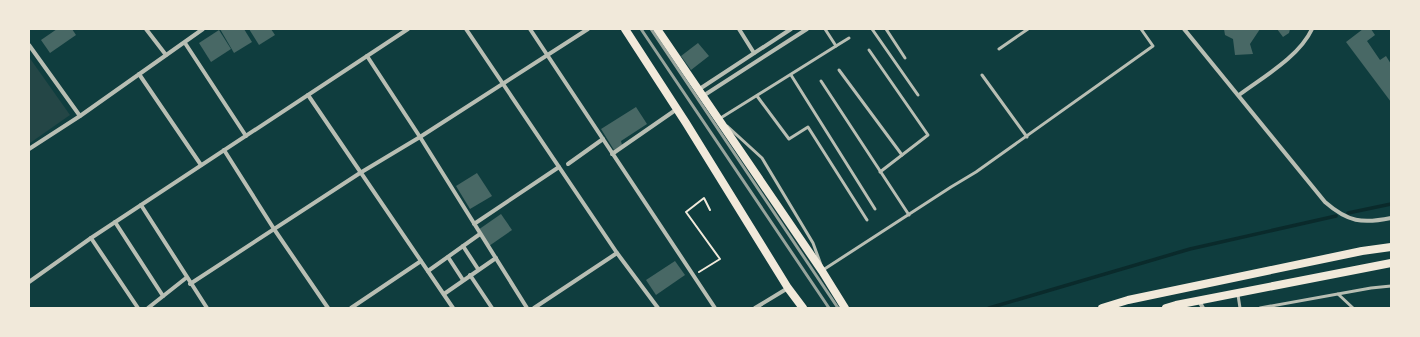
<svg xmlns="http://www.w3.org/2000/svg" width="1420" height="337" viewBox="0 0 1420 337" font-family="Commissioner,sans-serif">
<style>
.green{fill:#244646}
.lines{fill:none;stroke-linecap:round;stroke-linejoin:round}
.stream{stroke:#0a2a2b;stroke-width:3.5}
.building{fill:#486865}
.path{stroke:#f1e9da;stroke-width:2}
.service{stroke:#b8beb3;stroke-width:3}
.minor{stroke:#b8beb3;stroke-width:4}
.secondary{stroke:#f1e9da;stroke-width:8}
.rail{stroke:#97a49c;stroke-width:3}
</style>
<rect width="100%" height="100%" fill="#0f3d3e"/>
<polygon class="green" points="29,57 70,115 30,143 29,141"/>
<g class="lines">
<g class="stream">
<polyline points="1348,213 1391,204"/>
<polyline points="989,308 1190,249 1336,216"/>
</g>
</g>
<g class="building">
<polygon points="57,29 72,29 76,35 50,53 41,40"/>
<polygon points="220,29 244,29 252,42 234,53"/>
<polygon points="249,29 271,29 275,35 259,45"/>
<polygon points="1224,29 1260,29 1250,44 1253,54 1235,55 1233,39 1225,35"/>
<polygon points="1277,29 1290,29 1289,33 1283,37"/>
<polygon points="1363,29 1371,29 1375,35 1367,41 1380,60 1386,56 1391,64 1391,102 1346,42"/>
<polygon points="219,30 231,49 211,62 199,43"/>
<polygon points="698,43 709,56 691,70 681,56"/>
<polygon points="636,107 647,124 621,141 622,145 614,150 601,129"/>
<polygon points="477,173 492,196 470,209 456,186"/>
<polygon points="501,214 512,230 489,246 478,230"/>
<polygon points="675,261 685,275 656,295 646,280"/>
</g>
<g class="lines">
<polyline class="path" points="699,272 720,259 686,212 704,198 710,210"/>
<g class="service">
<polyline points="872,29 918,95"/>
<polyline points="886,29 905,58"/>
<polyline points="836,46 849,38"/>
<polyline points="999,49 1028,29"/>
<polyline points="869,50 928,135 880,172"/>
<polyline points="839,70 902,155"/>
<polyline points="791,75 875,209"/>
<polyline points="982,75 1027,137"/>
<polyline points="821,81 909,215"/>
<polyline points="757,96 789,139 808,127 867,220"/>
<polyline points="719,119 836,46 825,29"/>
<polyline points="727,126 762,158 813,243 821,265"/>
<polyline points="823,270 951,187 976,172 1153,46 1141,29"/>
<polyline points="1338,294 1353,308"/>
<polyline points="1238,295 1240,308"/>
<polyline points="1260,308 1371,288 1391,286"/>
</g>
<g class="minor">
<polyline points="146,29 166,55"/>
<polyline points="466,29 617,253 658,308"/>
<polyline points="530,29 715,308"/>
<polyline points="739,29 754,53"/>
<path d="M 1184,29 L 1325,202 C 1348,222 1362,224 1391,218"/>
<polyline points="185,43 246,136"/>
<polyline points="29,45 80,116"/>
<polyline points="367,56 420,137 527,308"/>
<polyline points="139,74 201,165"/>
<polyline points="698,90 791,29"/>
<polyline points="308,95 453,308"/>
<path d="M 1239,95 C 1263,77 1299,57 1312,29"/>
<polyline points="703,96 807,29"/>
<polyline points="29,149 80,116 203,29"/>
<polyline points="224,150 274,229 328,308"/>
<polyline points="612,154 677,109"/>
<polyline points="568,164 603,139"/>
<polyline points="141,205 207,308"/>
<polyline points="115,222 163,296"/>
<polyline points="474,224 559,167"/>
<polyline points="91,238 138,308"/>
<polyline points="463,246 478,269"/>
<polyline points="448,257 463,280"/>
<polyline points="428,271 480,234"/>
<polyline points="470,275 492,308"/>
<polyline points="29,282 91,238 408,29"/>
<polyline points="190,284 360,173 420,137 588,29"/>
<polyline points="444,294 496,258"/>
<polyline points="1199,301 1203,308"/>
<polyline points="148,308 186,278"/>
<polyline points="351,308 421,261"/>
<polyline points="534,308 617,253"/>
<polyline points="755,308 788,288"/>
</g>
<g class="secondary">
<polyline points="625,29 686,123 788,288 803,308"/>
<polyline points="657,29 822,271 845,308"/>
<polyline points="1102,308 1128,300 1362,251 1391,247"/>
<polyline points="1166,308 1176,305 1391,263"/>
</g>
<g class="rail">
<polyline points="641,29 829,308"/>
<polyline points="651,29 838,308"/>
</g>
</g>
<rect width="1420" height="337" fill="none" stroke="#f1e9da" stroke-width="60"/>
</svg>
